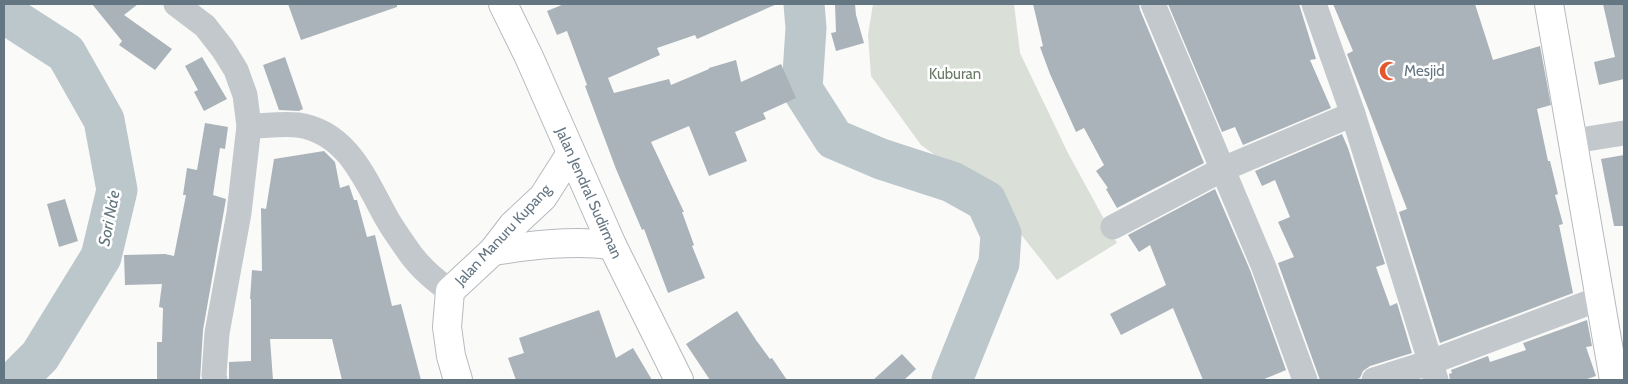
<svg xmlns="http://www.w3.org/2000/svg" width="1628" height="384" viewBox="0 0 1628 384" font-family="Cabin,sans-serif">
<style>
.green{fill:#dadfd7}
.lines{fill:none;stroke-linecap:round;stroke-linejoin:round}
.river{stroke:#bbc7cb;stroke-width:41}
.building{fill:#aab3b9}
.secondary-casing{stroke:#b3babf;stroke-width:30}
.primary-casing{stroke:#b5babe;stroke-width:30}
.trunk-casing{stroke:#b4b9bd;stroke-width:30}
.minor{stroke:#c3c8cc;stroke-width:25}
.secondary{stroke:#fff;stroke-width:28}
.primary{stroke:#fff;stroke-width:28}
.trunk{stroke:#fff;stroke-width:28}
.labels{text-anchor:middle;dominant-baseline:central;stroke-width:5;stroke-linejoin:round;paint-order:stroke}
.poi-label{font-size:15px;fill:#657683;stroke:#fff;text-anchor:start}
.park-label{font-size:15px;fill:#687a64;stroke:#fff}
.street-label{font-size:15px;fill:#657683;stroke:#fff}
.water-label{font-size:16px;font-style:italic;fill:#60757c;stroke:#fff}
</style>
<rect width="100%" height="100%" fill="#fafaf8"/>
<polygon class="green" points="873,4 1014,4 1020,53 1068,153 1117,243 1057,280 1016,228 975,184 921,145 871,76 868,35"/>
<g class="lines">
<g class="river">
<polyline points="804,4 806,28 802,89 834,139 881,159 952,182 986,201 1001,234 999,263 952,380"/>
<polyline points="4,13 66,53 104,120 117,190 101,257 40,356 16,380"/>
</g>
</g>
<g class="building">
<polygon points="92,4 138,4 124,15 172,49 155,70 119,45 122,41"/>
<polygon points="288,4 397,4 397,7 301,40"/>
<polygon points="564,4 777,4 697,39 695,35 657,48 660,55 608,78 614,93 669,79 671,85 709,69 709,68 736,60 741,82 781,64 796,98 763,113 766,119 735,132 747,161 709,176 689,126 651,142 684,212 682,212 694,245 692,246 705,278 668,293 644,229 642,230 616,169 585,86 587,85 567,31 557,35 547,11"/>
<polygon points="835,4 855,4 856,15 864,43 836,51 831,33 836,32"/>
<polygon points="1033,4 1139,4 1140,10 1204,163 1117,208 1106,189 1108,188 1096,171 1104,165 1084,128 1076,132 1050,74 1040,47 1043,46"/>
<polygon points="1168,4 1299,4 1316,59 1310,60 1331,108 1243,145 1235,127 1222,132"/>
<polygon points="1333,4 1475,4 1493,60 1540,46 1551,105 1537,109 1548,161 1550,161 1558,194 1555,195 1563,224 1559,225 1573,293 1440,343 1399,212 1407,209 1347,54 1353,51"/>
<polygon points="1603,4 1624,4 1624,79 1599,85 1594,62 1615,57"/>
<polygon points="202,57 227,99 204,111 194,92 198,90 185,66"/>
<polygon points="285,57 303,109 299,111 279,110 263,65"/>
<polygon points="205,123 228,127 225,149 220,148 213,195 226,199 203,330 200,380 157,380 157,342 162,342 163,308 159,307 162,284 125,285 124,255 165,254 174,256 186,195 183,195 187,168 197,170"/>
<polygon points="1342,134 1348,148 1385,264 1376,267 1390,306 1397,303 1412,353 1370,366 1363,371 1360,378 1354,380 1320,380 1278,263 1294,257 1278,222 1290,217 1275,180 1262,186 1255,171"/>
<polygon points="324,151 335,162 340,188 349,185 354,200 357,200 367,237 375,235 392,306 401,304 421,380 342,380 332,339 270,339 273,380 229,380 229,362 251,361 251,299 250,299 252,270 262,271 261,208 266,209 274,159"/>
<polygon points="1624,155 1624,226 1614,226 1601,159"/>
<polygon points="1215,189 1250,270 1286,370 1262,380 1203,380 1173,308 1121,335 1110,314 1166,285 1150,245 1139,252 1128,235"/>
<polygon points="65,199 78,241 59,247 47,204"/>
<polygon points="599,310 616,358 633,348 652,380 516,380 508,358 524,353 519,338"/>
<polygon points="737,311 756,340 770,359 772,358 787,380 710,380 686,344"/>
<polygon points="1587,320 1592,346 1586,347 1596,376 1584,380 1450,380 1449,374 1452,373 1451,370 1488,356 1490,362 1526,350 1523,343"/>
<polygon points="902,354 916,369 904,380 873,380"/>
</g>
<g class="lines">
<defs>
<polyline id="secondary" points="1549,4 1614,380"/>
<g id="primary">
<path d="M 493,251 C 532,245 572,240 612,245"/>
<polyline points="458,380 451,356 447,327 450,291 493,251 513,225 543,197 571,153"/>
</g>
<polyline id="trunk" points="503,4 529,57 612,245 679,380"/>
</defs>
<use href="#secondary" class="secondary-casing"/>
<use href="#primary" class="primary-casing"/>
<use href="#trunk" class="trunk-casing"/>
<g class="minor">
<polyline points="176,4 205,26 223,49 236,70 245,95 249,126 239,213 217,333 214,375 215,380"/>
<polyline points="1153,4 1263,265 1305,380"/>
<polyline points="1314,4 1353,114 1436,380"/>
<path d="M 249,126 C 265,126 282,123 298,125 C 347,132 365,179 386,217 C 392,228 400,239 407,249 C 418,266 433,279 450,291"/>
<polyline points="1574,141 1624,133"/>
<polyline points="1113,227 1223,169 1353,114"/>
<polyline points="1374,380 1431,362 1601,298"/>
</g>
<use href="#secondary" class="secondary"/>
<use href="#primary" class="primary"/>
<use href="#trunk" class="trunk"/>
</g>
<defs>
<symbol id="mosque-bare" viewBox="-9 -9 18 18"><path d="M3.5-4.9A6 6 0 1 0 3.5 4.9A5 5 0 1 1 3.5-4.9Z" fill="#e4572e" stroke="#fff" stroke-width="2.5" paint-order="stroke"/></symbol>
</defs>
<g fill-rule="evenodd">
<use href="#mosque-bare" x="1375" y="57" width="28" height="28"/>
</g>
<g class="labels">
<g class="poi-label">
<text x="1404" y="71">Mesjid</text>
</g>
<g class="park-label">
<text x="955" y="74">Kuburan</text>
</g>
<g class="street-label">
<text transform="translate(589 193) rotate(66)">Jalan Jendral Sudirman</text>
<text transform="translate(503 235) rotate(-47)">Jalan Manuru Kupang</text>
</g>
<g class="water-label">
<text transform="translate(109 218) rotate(-79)">Sori Na'e</text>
</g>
</g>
<rect width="1628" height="384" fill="none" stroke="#657683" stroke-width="10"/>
</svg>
